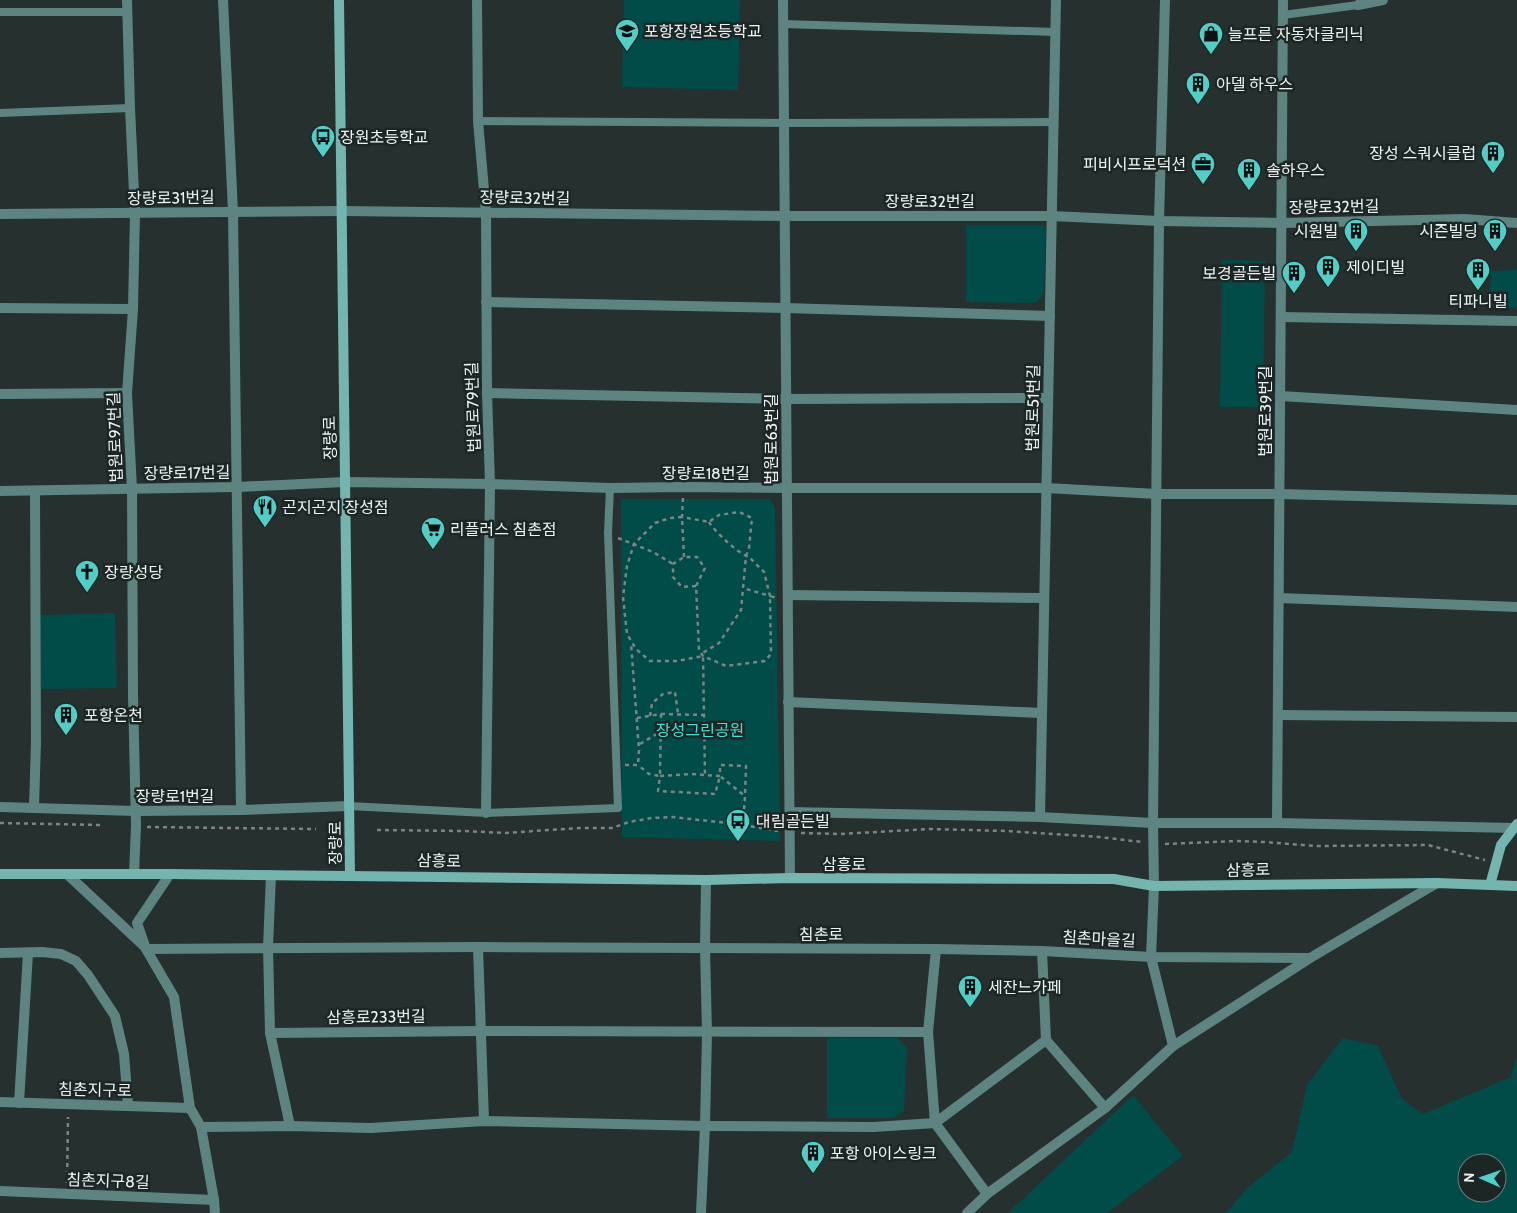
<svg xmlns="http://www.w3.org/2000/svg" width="1517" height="1213" viewBox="0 0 1517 1213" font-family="Cabin,'Noto Sans KR',sans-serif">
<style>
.green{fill:#014c48;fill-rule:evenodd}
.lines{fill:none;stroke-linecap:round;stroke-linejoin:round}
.path{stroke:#7c8484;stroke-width:2.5;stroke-dasharray:4 4;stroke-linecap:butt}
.lane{stroke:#5d8481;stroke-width:8}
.street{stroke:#5d8481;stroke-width:10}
.secondary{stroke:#75b5b0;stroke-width:10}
.labels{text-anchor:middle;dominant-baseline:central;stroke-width:5;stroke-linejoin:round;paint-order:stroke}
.poi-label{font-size:16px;fill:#edf3f3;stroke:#1c2625;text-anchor:start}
.street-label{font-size:16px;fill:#edf3f3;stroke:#1c2625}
.park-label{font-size:16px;fill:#43ded6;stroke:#1c2625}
</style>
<rect width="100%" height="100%" fill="#26302f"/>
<g class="green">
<polygon points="624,0 740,0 738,90 622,87"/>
<polygon points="966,225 1044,225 1046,230 1044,293 1036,303 966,302"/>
<polygon points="1222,260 1265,261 1263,407 1220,407"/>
<polygon points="1517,270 1517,305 1514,308 1489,308 1491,271"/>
<polygon points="621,499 770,499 775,508 780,841 622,837"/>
<polygon points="115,613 117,688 41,689 40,615"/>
<polygon points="827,1038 897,1038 907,1048 904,1111 893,1118 827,1118"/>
<path d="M 1343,1038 L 1378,1046 L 1402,1099 L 1423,1114 L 1511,1077 L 1517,1053 L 1517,1213 L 1226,1213 L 1246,1189 L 1292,1152 L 1307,1085 ZM 1467,1163 L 1497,1163 L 1497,1193 L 1467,1193 Z"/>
<polygon points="1133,1095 1183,1156 1107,1213 1008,1213"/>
</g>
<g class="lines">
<g class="path">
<polyline points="683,498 682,517 709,522 719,515 739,512 752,518 749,548 746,556 741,610 719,643 701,654"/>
<path d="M 709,522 C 714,531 740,555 749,557 L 764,572 L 770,596 L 743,588"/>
<polyline points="618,538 653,552 673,564"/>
<polyline points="684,557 682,517 670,518 655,523 634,544 627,566 623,597 627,634 636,649 650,661 677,661 703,656 705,775"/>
<polyline points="696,586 682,587 673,577 673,564 684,557 697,557 705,568 696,586 699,650 703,656 726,666 765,661 771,654 770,596 777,598"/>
<polyline points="661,714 703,715"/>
<polyline points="650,716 652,703 663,694 675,692 678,714"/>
<polyline points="637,718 661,714 660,776 649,774 638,765"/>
<polyline points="640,744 660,732"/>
<polyline points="625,765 638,765 639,750 631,643"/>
<polyline points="0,823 100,825"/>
<polyline points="743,825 745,796 720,776 715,794 658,791 660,776 691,774 720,776 720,765 746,766 745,796"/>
<polyline points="147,827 316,829"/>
<polyline points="377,830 463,831 505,833 579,828 612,828 629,822 652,818 672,817 737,824 778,831"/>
<polyline points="801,833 840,834 930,829 1007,831 1099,837 1142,842"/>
<polyline points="1165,844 1236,841 1264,842 1316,846 1428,845 1485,860"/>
<polyline points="67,1183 68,1117"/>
</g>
<g class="lane">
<polyline points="0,12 128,12"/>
<polyline points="1283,15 1358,5"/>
<polyline points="783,24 1055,32"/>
<polyline points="0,113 130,108"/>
<polyline points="478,121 784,123 1053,122"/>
<polyline points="349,806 486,813 618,808 608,533 610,488"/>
</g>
<g class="street">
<polyline points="127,0 130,108 135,213 133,309 127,393 132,489 133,694 136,826 134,874"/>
<polyline points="223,0 233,212 241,810"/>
<polyline points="477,0 478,121 486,213 487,393 490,484 486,813"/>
<polyline points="783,0 790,878"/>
<polyline points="1165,0 1159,221 1153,823 1154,886 1151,957 1173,1046"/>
<polyline points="1358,5 1383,0"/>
<polyline points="0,214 342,211 785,216 1052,216 1159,221 1281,223 1465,219 1517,223"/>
<polyline points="486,302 785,308 1050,316"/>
<polyline points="0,308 133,309"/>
<polyline points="1281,317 1517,321"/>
<polyline points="487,393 786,399 1048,398"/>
<polyline points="0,394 127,393"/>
<polyline points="1280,396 1517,410"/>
<polyline points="0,491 237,487 345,482 490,484 610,488 684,487 787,488 1046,488 1157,494 1279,494 1517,500"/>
<polyline points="788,595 1044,598"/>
<polyline points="1279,598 1517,607"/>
<polyline points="788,702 1042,713"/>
<polyline points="1278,715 1517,717"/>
<polyline points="0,807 136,811 241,810 349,806"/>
<polyline points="34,808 36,741 35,492"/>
<polyline points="790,812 1040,817 1153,823 1277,823 1514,828"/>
<polyline points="1040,817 1056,0"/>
<polyline points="1277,823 1283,0"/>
<polyline points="67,874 144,946"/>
<polyline points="170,874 137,923 146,949 174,997 190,1108 201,1127 214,1200 215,1213"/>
<polyline points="271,875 268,947 270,1033 290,1126"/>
<polyline points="478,947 484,1121"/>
<polyline points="146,949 478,947 936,949 1042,951 1151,957 1310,958"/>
<polyline points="936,949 928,1032 935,1123 987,1194"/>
<polyline points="1042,951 1046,1040 1105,1108"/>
<polyline points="0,953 42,952 61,954 76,961 88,975 115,1016 124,1054 128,1106"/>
<polyline points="270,1033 482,1031 928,1032"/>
<polyline points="0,1102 190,1108"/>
<polyline points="19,1103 28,953"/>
<polyline points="935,1123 1046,1040"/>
<polyline points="201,1127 290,1126 371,1128 484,1121 705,1126 874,1127 935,1123"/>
<polyline points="0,1191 214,1200"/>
<polyline points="701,1213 705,1126 707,1032 705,948 706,880"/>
<polyline points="967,1213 987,1194 1105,1108 1173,1046 1310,958 1437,883"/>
</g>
<g class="secondary">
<polyline points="339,0 350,876"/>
<polyline points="0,874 170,874 706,880 790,878 1114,879 1154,886 1437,883 1517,886"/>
<polyline points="1490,885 1501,845 1517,824"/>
</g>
</g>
<defs>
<symbol id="school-pin" viewBox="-11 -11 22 30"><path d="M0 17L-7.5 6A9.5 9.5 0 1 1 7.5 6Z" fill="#54cdc6" stroke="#1c2625"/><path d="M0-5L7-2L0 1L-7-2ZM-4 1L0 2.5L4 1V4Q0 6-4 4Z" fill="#111"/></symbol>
<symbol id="shop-pin" viewBox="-11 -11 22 30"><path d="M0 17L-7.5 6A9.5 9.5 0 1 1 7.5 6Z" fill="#54cdc6" stroke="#1c2625"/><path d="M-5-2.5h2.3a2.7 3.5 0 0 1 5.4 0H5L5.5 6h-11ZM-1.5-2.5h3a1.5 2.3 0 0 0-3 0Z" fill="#111"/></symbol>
<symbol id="building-pin" viewBox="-11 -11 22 30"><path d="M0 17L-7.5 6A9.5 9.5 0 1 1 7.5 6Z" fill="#54cdc6" stroke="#1c2625"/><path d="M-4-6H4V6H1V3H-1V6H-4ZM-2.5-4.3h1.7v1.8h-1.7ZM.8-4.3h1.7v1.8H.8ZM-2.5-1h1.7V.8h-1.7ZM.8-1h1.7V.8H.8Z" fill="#111"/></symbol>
<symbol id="bus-pin" viewBox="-11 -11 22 30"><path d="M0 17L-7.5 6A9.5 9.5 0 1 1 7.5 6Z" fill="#54cdc6" stroke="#1c2625"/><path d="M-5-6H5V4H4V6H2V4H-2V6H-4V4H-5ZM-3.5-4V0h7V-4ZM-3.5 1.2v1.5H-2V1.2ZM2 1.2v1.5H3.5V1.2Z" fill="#111"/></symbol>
<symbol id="office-pin" viewBox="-11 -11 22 30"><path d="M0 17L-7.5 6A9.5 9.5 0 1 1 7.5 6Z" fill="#54cdc6" stroke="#1c2625"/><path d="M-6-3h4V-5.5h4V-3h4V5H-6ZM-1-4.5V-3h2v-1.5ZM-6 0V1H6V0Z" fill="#111"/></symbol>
<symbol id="restaurant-pin" viewBox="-11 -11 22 30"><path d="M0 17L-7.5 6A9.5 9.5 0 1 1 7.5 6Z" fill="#54cdc6" stroke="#1c2625"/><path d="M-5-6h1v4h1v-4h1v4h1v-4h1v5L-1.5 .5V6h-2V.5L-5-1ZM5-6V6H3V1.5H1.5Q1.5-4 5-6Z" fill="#111"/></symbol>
<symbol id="supermarket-pin" viewBox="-11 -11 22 30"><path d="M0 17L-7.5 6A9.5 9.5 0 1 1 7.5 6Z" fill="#54cdc6" stroke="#1c2625"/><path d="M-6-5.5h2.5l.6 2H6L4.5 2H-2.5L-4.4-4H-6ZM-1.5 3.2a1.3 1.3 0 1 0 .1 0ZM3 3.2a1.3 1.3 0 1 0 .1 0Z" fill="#111"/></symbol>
<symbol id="church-pin" viewBox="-11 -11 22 30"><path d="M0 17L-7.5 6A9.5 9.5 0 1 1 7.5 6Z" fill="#54cdc6" stroke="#1c2625"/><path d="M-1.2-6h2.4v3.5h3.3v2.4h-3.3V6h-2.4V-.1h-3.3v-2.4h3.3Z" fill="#111"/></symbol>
</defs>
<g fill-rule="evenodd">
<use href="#school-pin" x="613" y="17" width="28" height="38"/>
<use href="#shop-pin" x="1197" y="20" width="28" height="38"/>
<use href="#building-pin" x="1184" y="70" width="28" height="38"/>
<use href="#bus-pin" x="309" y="123" width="28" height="38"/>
<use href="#building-pin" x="1479" y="139" width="28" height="38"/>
<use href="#office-pin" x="1189" y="150" width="28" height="38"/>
<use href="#building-pin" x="1235" y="156" width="28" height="38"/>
<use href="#building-pin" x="1342" y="217" width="28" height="38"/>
<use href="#building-pin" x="1481" y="217" width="28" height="38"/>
<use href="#building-pin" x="1314" y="253" width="28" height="38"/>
<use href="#building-pin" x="1464" y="256" width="28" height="38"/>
<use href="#building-pin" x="1280" y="259" width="28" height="38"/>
<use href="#restaurant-pin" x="251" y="493" width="28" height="38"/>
<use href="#supermarket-pin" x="419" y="515" width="28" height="38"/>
<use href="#church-pin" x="73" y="558" width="28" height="38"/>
<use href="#building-pin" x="52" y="701" width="28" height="38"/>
<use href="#bus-pin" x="724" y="807" width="28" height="38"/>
<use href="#building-pin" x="956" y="973" width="28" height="38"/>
<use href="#building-pin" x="799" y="1139" width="28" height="38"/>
</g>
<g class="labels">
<g class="poi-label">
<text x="644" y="31">포항장원초등학교</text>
<text x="1228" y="34">늘프른 자동차클리닉</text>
<text x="1216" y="84">아델 하우스</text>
<text x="340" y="137">장원초등학교</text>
<text x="1476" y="153" text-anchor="end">장성 스쿼시클럽</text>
<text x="1186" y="164" text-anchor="end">피비시프로덕션</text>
<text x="1266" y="170">솔하우스</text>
<text x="1338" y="231" text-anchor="end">시원빌</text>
<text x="1478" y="231" text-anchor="end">시즌빌딩</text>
<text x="1346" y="267">제이디빌</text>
<text x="1276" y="273" text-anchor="end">보경골든빌</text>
<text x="1478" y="301" text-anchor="middle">티파니빌</text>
<text x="282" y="507">곤지곤지 장성점</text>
<text x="450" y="529">리플러스 침촌점</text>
<text x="104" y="572">장량성당</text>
<text x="84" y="715">포항온천</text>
<text x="756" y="821">대림골든빌</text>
<text x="988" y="987">세잔느카페</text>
<text x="830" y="1153">포항 아이스링크</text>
</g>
<g class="street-label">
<text transform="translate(171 198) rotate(-1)">장량로31번길</text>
<text transform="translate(525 198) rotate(1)">장량로32번길</text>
<text x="930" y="201">장량로32번길</text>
<text transform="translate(1334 207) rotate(-1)">장량로32번길</text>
<text transform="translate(473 407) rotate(-92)">법원로79번길</text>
<text transform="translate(1033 408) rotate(-89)">법원로51번길</text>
<text transform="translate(1265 411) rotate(-90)">법원로39번길</text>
<text transform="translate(115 437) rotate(-92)">법원로97번길</text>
<text transform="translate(330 438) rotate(-91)">장량로</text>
<text transform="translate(771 439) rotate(-90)">법원로63번길</text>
<text transform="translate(187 473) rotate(-1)">장량로17번길</text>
<text x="706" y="473">장량로18번길</text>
<text x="175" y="796">장량로1번길</text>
<text transform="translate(335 843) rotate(-90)">장량로</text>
<text transform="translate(439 861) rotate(1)">삼흥로</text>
<text x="844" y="864">삼흥로</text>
<text transform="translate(1248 870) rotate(-1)">삼흥로</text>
<text x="821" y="934">침촌로</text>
<text transform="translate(1099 939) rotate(3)">침촌마을길</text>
<text transform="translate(376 1017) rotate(-1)">삼흥로233번길</text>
<text transform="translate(95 1090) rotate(1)">침촌지구로</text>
<text transform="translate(108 1181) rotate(2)">침촌지구8길</text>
</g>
<g class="park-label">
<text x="700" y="730">장성그린공원</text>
</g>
</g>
<g transform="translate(1482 1178) rotate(272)"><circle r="24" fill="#1c2625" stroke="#707877"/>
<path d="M0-4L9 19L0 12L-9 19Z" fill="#54cdc6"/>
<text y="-8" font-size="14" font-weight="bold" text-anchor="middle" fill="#edf3f3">N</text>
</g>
</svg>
